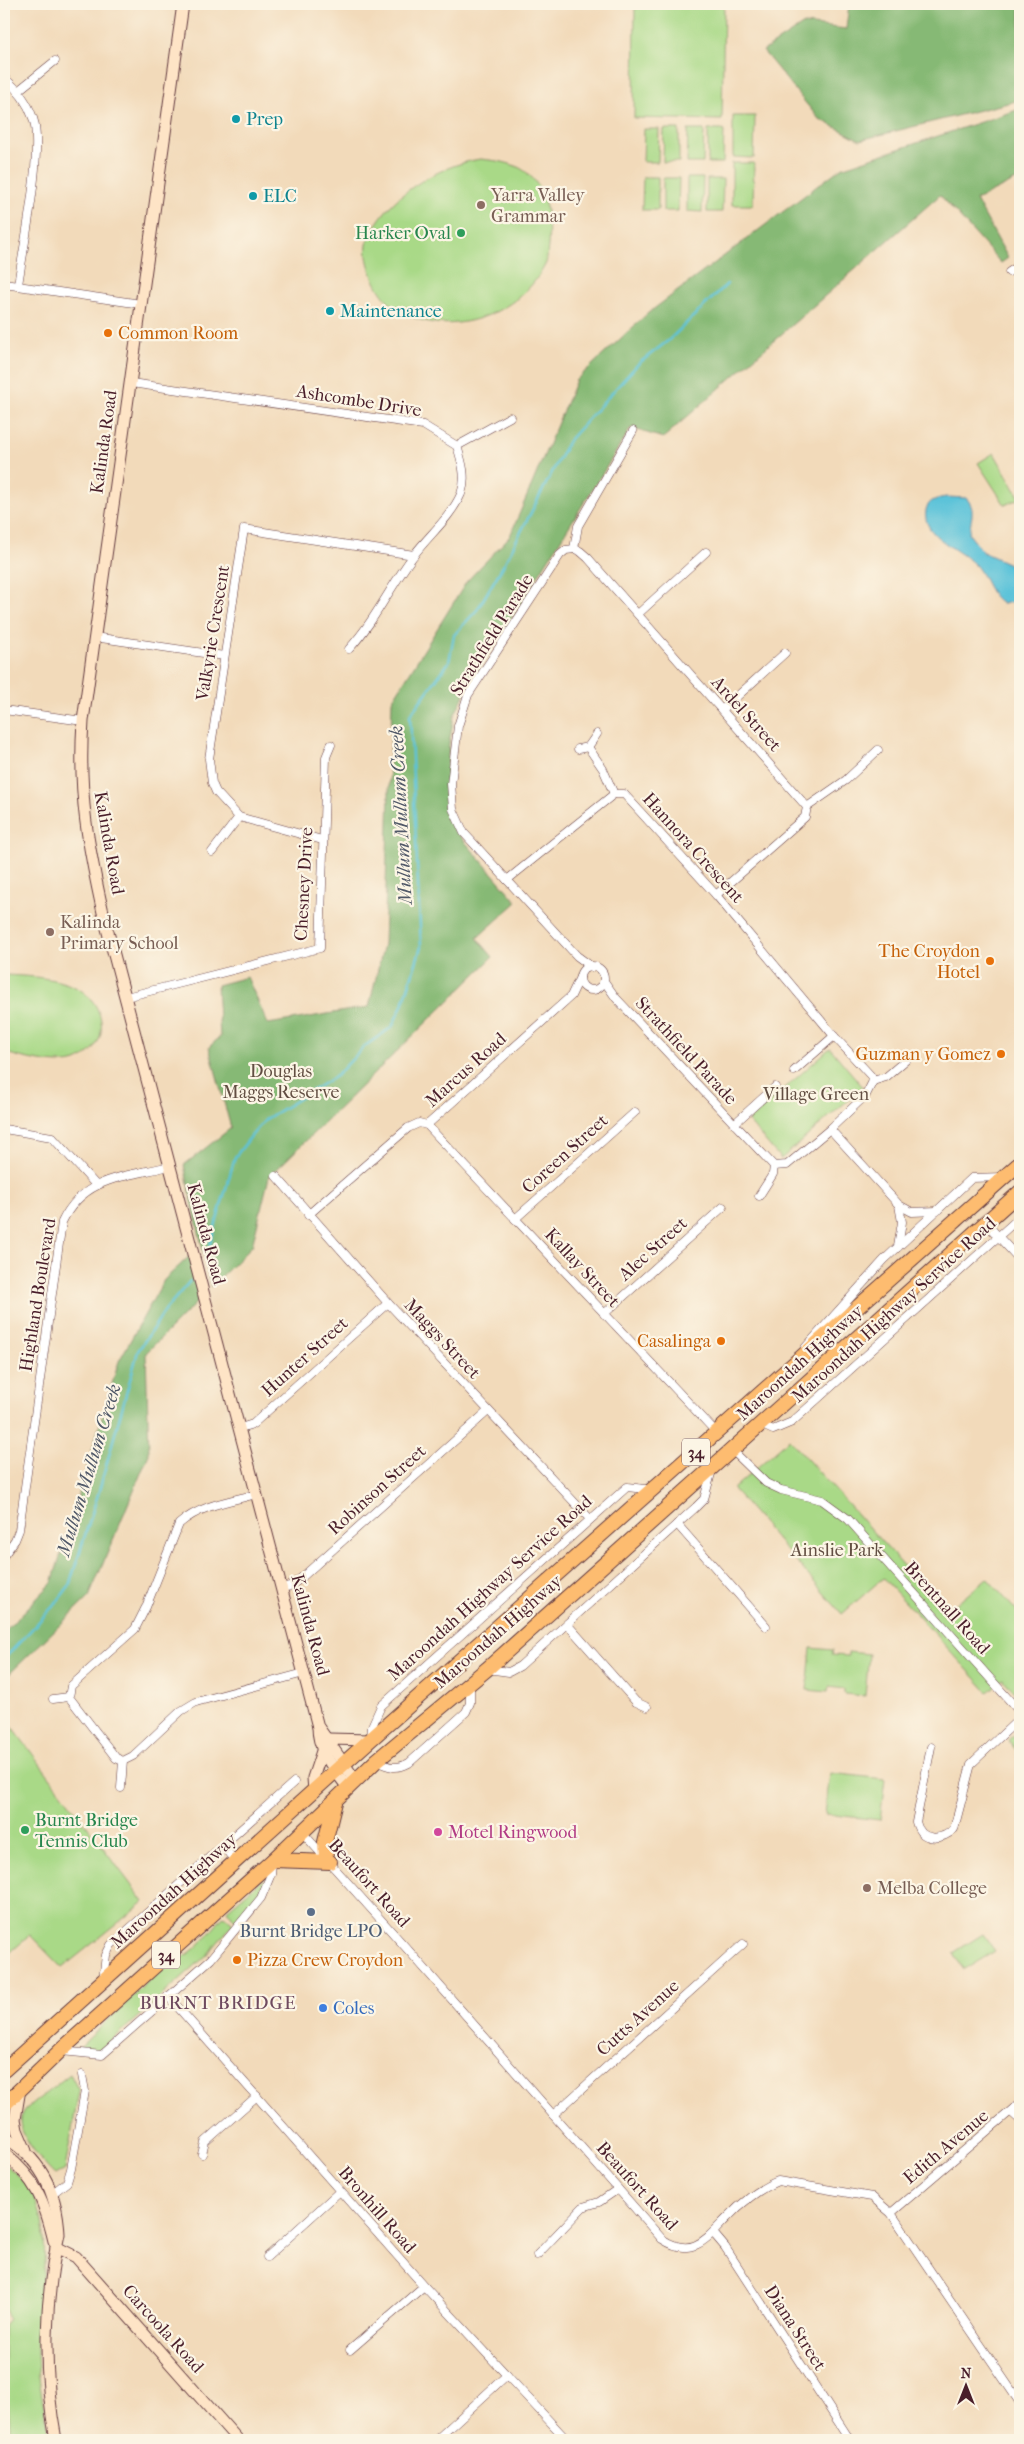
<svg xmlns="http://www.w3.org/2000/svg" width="1024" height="2444" viewBox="0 0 1024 2444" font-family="'IM FELL French Canon',serif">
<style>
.green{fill:#a9d987;stroke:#7a7c59}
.forest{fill:#86b974;stroke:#686c50}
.water{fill:#5cc3d9;stroke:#537182}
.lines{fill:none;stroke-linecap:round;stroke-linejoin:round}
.stream{stroke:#5cc3d9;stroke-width:2.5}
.street-casing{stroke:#633b40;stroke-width:9}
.secondary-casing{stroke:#633b40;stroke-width:13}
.highway-casing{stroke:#633b40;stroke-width:16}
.street{stroke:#fff;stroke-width:8}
.secondary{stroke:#fee4c6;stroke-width:11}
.highway{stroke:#fdbc70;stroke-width:14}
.culture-dot{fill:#0f9aa8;stroke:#fcf5e5;stroke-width:2}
.education-dot{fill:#8d6e63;stroke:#fcf5e5;stroke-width:2}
.leisure-dot{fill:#2e9e5b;stroke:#fcf5e5;stroke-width:2}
.food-dot{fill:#e8710a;stroke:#fcf5e5;stroke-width:2}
.hotel-dot{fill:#d1479c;stroke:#fcf5e5;stroke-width:2}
.service-dot{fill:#5c6f8a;stroke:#fcf5e5;stroke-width:2}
.shop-dot{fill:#3f7fe0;stroke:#fcf5e5;stroke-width:2}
.labels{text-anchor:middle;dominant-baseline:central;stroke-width:4.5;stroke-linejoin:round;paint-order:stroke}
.shield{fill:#fcf5e5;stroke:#7f5f63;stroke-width:1}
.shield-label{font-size:16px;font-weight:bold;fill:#4a1f2b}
.culture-label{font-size:18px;fill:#0d838f;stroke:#fcf5e5;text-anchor:start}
.education-label{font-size:18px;fill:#785e54;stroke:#fcf5e5;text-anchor:start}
.leisure-label{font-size:18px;fill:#27864d;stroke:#fcf5e5;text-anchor:end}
.food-label{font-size:18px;fill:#c56008;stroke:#fcf5e5;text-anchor:end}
.street-label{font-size:18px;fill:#4a1f2b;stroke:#fcf5e5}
.park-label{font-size:18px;fill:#624e42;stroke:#fcf5e5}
.hotel-label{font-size:18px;fill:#b23c85;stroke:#fcf5e5;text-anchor:start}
.service-label{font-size:18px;fill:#4e5e75;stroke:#fcf5e5}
.shop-label{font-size:18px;fill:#366cbe;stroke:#fcf5e5;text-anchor:start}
.water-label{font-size:19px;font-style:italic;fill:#505868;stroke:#fcf5e5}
.neighbourhood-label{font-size:19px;letter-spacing:1px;fill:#6f4a5f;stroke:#fcf5e5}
</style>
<rect width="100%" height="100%" fill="#fcf5e5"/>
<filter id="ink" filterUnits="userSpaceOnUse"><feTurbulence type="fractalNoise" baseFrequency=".02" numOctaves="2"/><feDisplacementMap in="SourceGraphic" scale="10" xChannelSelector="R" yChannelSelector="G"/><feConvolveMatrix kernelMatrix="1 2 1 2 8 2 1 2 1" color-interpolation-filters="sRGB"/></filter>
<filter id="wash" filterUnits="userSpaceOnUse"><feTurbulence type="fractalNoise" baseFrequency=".0096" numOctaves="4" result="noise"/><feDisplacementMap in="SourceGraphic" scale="20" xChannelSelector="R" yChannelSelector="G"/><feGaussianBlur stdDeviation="1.12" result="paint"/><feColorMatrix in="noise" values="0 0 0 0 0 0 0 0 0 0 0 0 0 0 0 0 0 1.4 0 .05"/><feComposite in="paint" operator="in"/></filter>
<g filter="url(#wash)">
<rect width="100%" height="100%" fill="#f2daba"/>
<g class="green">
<polygon points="635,4 724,4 722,120 634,118"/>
<polygon points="733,116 755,116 754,158 733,157"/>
<polygon points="644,129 659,129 658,162 643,162"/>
<polygon points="664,129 679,129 679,162 663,162"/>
<polygon points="688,130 704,130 703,163 687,163"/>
<polygon points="708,130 724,130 723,163 708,163"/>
<path d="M 480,159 C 490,160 501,161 510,164 C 545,174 551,215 548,246 C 547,252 548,260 545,265 C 523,309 462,336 415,318 C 394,309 382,299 373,277 C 369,267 364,252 368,241 C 384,197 437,166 480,159 Z"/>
<polygon points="732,163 754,163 753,205 732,205"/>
<polygon points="643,177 658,177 658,210 642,210"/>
<polygon points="663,178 679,178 678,211 663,211"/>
<polygon points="687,178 703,178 702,212 687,211"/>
<polygon points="707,179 723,179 722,212 707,212"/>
<polygon points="994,453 1020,498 1005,505 978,463"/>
<path d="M 4,975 C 27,976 54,977 75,987 C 108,1003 112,1047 76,1061 C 60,1067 19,1058 4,1052 Z"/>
<polygon points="830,1048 863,1087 781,1159 748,1121"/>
<polygon points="789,1439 946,1613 987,1578 1020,1615 1020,1699 1003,1679 988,1692 883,1578 842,1614 733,1489"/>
<polygon points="811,1648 833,1650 832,1655 848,1656 848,1652 869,1654 865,1696 844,1694 844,1689 829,1687 828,1692 807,1690"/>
<polygon points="4,1716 144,1902 62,1968 30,1935 4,1958"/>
<polygon points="1020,1729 1020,1755 1008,1740"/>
<polygon points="830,1773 885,1779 880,1820 825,1814"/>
<polygon points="262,1880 265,1881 259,1895 235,1921 227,1910"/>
<path d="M 224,1916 L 233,1924 L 207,1955 L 101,2050 L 97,2052 L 81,2049 L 80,2047 L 167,1963 C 193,1958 207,1935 224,1916 Z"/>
<polygon points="983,1934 995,1951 964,1970 953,1953"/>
<path d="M 70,2074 L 79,2091 L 65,2169 L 55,2175 C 45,2167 21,2136 20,2123 C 20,2117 23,2113 26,2109 Z"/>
<path d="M 4,2164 C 70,2209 35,2289 37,2353 C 38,2382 45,2412 51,2440 L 11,2440 L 4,2361 L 4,2325 L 9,2319 L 4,2307 Z"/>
</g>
<g class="forest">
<polygon points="849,4 1020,4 1020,100 860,140 818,118 763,51 804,24 846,29"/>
<polygon points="1020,109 1020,178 976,200 1008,258 1001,263 940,195 663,438 631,428 468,687 454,716 449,744 446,790 448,807 454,829 517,902 477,938 493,957 269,1177 252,1246 211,1287 184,1165 231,1128 209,1047 220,1037 217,985 247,977 268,1024 369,1007 384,944 392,701 467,581 510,536 576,380 647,314 841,168"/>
<polygon points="193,1253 205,1294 146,1353 149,1454 89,1597 4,1679 4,1632 52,1583 119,1361 164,1280"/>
</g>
<path class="water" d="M 947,497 L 966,498 C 977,509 970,520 969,534 L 983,552 L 1016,567 L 1020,572 L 1020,596 L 1016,601 L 1003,604 C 989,595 987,580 977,567 C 962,549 921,538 926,510 C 928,500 938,498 947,497 Z"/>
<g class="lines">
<g class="stream">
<polyline points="208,1251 235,1157 252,1135 266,1119 336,1076 365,1046 392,1027 404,1001 421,947 410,715 449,662 454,635 477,610 503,566 569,440 638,364 669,340 727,284"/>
<polyline points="4,1659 57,1602 69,1586 99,1491 138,1351 166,1309 190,1281"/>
</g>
</g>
</g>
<g filter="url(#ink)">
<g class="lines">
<defs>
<g id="street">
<path d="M 4,78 C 18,89 27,101 33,118 C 44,148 23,249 18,285"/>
<polyline points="19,90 55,61"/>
<polyline points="1009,272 1020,265"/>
<polyline points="4,284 141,304"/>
<path d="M 131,383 L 423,425 L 457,446 C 462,462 467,478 461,494 C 451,517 429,535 414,555 C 391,585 375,621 349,649"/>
<polyline points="457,446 510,417"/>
<polyline points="574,549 580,551 588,558 807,807 805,817 716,895"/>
<polyline points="638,614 706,552"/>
<polyline points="94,637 224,656"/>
<polyline points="4,710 83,721"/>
<polyline points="722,710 785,653"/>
<polyline points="588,747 603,769 614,794"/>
<polyline points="578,749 588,747 597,734"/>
<polyline points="807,807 846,780 878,750"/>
<polyline points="322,840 239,817 216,792 212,783 209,759 244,529 414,555"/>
<polyline points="212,852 239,817"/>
<polyline points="507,880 614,794 624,794 716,895 834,1036 871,1076 873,1081 866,1095 830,1129"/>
<circle cx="592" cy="978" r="12"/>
<polyline points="592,967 577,956 464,833 453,809 451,784 458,726 468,695 560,555 566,550 574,549 578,526 633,431"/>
<polyline points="604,981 616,998 774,1166 787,1165 830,1129 899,1205 912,1212 937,1211"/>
<polyline points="126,997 320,948 326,757 331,745"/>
<polyline points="794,1071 834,1036"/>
<polyline points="873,1081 886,1077 907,1059"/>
<polyline points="734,1124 775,1087"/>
<polyline points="427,1125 716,1432"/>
<polyline points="4,1129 52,1137 95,1184"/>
<polyline points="276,1176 388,1303 590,1519"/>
<polyline points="759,1196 773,1174 774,1166"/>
<polyline points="308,1215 408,1128 419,1123 427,1125 571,996 580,977"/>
<polyline points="515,1219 635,1112"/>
<polyline points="985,1222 1020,1260"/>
<polyline points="898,1247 902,1222 899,1205"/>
<polyline points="604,1314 723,1207"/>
<polyline points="805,1348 884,1260 972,1178 1002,1177"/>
<polyline points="760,1424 773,1430 792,1422 1020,1217"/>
<polyline points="240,1428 253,1424 388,1303"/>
<path d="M 731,1449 L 766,1483 L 781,1490 L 822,1500 L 848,1519 L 1019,1711 L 1018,1720 L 971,1764 L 954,1829 C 941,1841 921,1842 916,1822 L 931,1747"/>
<path d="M 257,1494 C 230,1501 200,1505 179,1524 L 146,1607 L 135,1629 L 71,1686 L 69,1697 L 116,1758 L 123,1761 L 133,1756 L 181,1711 L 196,1702 L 304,1673"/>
<polyline points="677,1524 766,1626"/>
<path d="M 4,1555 L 15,1540 L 19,1530 L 62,1222 C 84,1176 126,1177 170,1166"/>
<polyline points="282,1588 290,1586 300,1579 488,1411"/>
<polyline points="567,1624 636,1702 647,1707"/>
<polyline points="487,1669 509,1672 520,1666 696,1507 704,1499 712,1470"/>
<polyline points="53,1699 69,1697"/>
<polyline points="371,1738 372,1726 381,1706 627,1487 654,1490"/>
<path d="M 376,1761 C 388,1767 396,1770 409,1763 L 466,1712 L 470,1703 L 470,1683"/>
<polyline points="121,1788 123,1761"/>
<path d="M 302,1832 L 418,1961 L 662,2239 C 693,2259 706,2239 727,2218 C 740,2204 760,2188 778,2181 L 872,2197 L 891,2213 L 1020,2403"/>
<polyline points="223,1846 235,1861"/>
<polyline points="103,1980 106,1955 111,1945 294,1782"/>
<polyline points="168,1996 424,2286 567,2440"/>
<polyline points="61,2051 102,2055 211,1959 261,1898 271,1874 272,1862"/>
<polyline points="1011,2112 1020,2120"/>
<polyline points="553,2115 743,1944"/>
<polyline points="202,2154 205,2142 257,2096"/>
<polyline points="53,2193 67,2182 71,2169 85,2091 82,2075"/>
<polyline points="891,2213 1020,2103"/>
<polyline points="714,2234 725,2247 850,2440"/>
<polyline points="537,2255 583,2207 599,2202 618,2189"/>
<polyline points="267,2257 340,2191"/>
<polyline points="350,2350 424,2286"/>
<polyline points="4,2423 5,2440"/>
<polyline points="436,2440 507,2375"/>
</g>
<g id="secondary">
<path d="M 183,4 L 83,721 C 78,794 88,846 104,917 L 318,1727 C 318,1752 334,1768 348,1788"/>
<polyline points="318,1727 356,1781"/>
<polyline points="329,1739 370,1740"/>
<polyline points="314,1791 313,1778 322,1751"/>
<polyline points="20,2089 15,2119 17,2130 26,2151"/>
<path d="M 4,2137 C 41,2158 57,2192 59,2234 C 44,2301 43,2373 56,2440"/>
<path d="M 4,2154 C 36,2178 45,2203 54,2241"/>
<polyline points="56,2247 76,2257 238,2440"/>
</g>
<g id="highway">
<polyline points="326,1858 325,1842 335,1802"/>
<polyline points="273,1860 330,1862"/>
<polyline points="4,2070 370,1740 1020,1163"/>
<polyline points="4,2105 60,2051 273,1860 376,1761 487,1669 1020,1192"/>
</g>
</defs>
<use href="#street" class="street-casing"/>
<use href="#secondary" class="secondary-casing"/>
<use href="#highway" class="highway-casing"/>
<use href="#street" class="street"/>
<use href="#secondary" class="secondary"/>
<use href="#highway" class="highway"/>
</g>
</g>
<g class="culture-dot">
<circle cx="236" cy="119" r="5"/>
<circle cx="253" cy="196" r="5"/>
<circle cx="330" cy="311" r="5"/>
</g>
<g class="education-dot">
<circle cx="481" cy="205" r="5"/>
<circle cx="50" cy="932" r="5"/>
<circle cx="867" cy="1888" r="5"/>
</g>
<g class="leisure-dot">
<circle cx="461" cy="233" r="5"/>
<circle cx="25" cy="1830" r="5"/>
</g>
<g class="food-dot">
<circle cx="108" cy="333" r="5"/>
<circle cx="990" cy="961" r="5"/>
<circle cx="1001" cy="1054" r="5"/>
<circle cx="721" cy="1341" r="5"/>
<circle cx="237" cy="1960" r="5"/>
</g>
<circle class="hotel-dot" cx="438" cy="1832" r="5"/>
<circle class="service-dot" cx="311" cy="1912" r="5"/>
<circle class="shop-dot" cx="323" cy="2008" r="5"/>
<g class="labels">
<g class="shield">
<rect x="682" y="1438.5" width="28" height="27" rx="4"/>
<rect x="152" y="1941.5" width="28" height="27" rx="4"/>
</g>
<g class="shield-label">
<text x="696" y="1452">34</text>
<text x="166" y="1955">34</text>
</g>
<g class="culture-label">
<text x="246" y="119">Prep</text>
<text x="263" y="196">ELC</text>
<text x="340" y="311">Maintenance</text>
</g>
<g class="education-label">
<text x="491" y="195">Yarra Valley<tspan x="491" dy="21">Grammar</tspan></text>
<text x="60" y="922">Kalinda<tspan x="60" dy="21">Primary School</tspan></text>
<text x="877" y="1888">Melba College</text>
</g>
<g class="leisure-label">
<text x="451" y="233">Harker Oval</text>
<text x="35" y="1820" text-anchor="start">Burnt Bridge<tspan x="35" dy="21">Tennis Club</tspan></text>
</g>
<g class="food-label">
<text x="118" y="333" text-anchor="start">Common Room</text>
<text x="980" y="951">The Croydon<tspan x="980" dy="21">Hotel</tspan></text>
<text x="991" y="1054">Guzman y Gomez</text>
<text x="711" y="1341">Casalinga</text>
<text x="247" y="1960" text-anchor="start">Pizza Crew Croydon</text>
</g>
<g class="street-label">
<text transform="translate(359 401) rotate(9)">Ashcombe Drive</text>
<text transform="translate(104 442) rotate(-82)">Kalinda Road</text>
<text transform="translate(213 633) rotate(-81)">Valkyrie Crescent</text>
<text transform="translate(492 635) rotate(-58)">Strathfield Parade</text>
<text transform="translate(746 714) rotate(48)">Ardel Street</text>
<text transform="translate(109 843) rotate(80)">Kalinda Road</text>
<text transform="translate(693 848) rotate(48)">Hannora Crescent</text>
<text transform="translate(304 884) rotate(-87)">Chesney Drive</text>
<text transform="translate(686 1051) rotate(47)">Strathfield Parade</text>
<text transform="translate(466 1070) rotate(-42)">Marcus Road</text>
<text transform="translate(565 1154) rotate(-42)">Coreen Street</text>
<text transform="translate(206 1234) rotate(75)">Kalinda Road</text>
<text transform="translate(653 1249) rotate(-42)">Alec Street</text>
<text transform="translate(582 1268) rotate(47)">Kallay Street</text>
<text transform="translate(38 1295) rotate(-81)">Highland Boulevard</text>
<text transform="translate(894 1310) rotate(-42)">Maroondah Highway Service Road</text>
<text transform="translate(442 1339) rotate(47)">Maggs Street</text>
<text transform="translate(305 1357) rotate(-42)">Hunter Street</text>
<text transform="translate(800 1363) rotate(-42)">Maroondah Highway</text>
<text transform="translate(377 1490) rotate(-42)">Robinson Street</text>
<text transform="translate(490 1588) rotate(-42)">Maroondah Highway Service Road</text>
<text transform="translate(947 1608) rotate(48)">Brentnall Road</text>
<text transform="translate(310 1625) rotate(75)">Kalinda Road</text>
<text transform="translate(498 1632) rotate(-41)">Maroondah Highway</text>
<text transform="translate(369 1883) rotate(48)">Beaufort Road</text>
<text transform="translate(174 1891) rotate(-42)">Maroondah Highway</text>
<text transform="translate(638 2018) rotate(-42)">Cutts Avenue</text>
<text transform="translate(946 2147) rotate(-40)">Edith Avenue</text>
<text transform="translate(637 2186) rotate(48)">Beaufort Road</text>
<text transform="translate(377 2210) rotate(49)">Bronhill Road</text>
<text transform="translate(795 2328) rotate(57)">Diana Street</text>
<text transform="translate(163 2329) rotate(48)">Carcoola Road</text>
</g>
<g class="park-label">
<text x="281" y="1071">Douglas<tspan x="281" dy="21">Maggs Reserve</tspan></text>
<text x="816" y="1094">Village Green</text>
<text x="837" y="1550">Ainslie Park</text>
</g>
<g class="hotel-label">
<text x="448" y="1832">Motel Ringwood</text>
</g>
<g class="service-label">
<text x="311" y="1931">Burnt Bridge LPO</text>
</g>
<g class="shop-label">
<text x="333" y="2008">Coles</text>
</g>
<g class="water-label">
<text transform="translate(401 815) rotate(-93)">Mullum Mullum Creek</text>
<text transform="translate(89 1470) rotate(-73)">Mullum Mullum Creek</text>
</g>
<g class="neighbourhood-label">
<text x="218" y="2003">BURNT BRIDGE</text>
</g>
</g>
<rect width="1024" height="2444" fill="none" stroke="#fcf5e5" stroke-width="20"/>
<g transform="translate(966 2386)" stroke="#fcf5e5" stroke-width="4" paint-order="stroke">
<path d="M0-4L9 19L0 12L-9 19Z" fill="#4a1f2b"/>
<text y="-8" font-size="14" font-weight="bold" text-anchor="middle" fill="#4a1f2b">N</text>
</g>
</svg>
